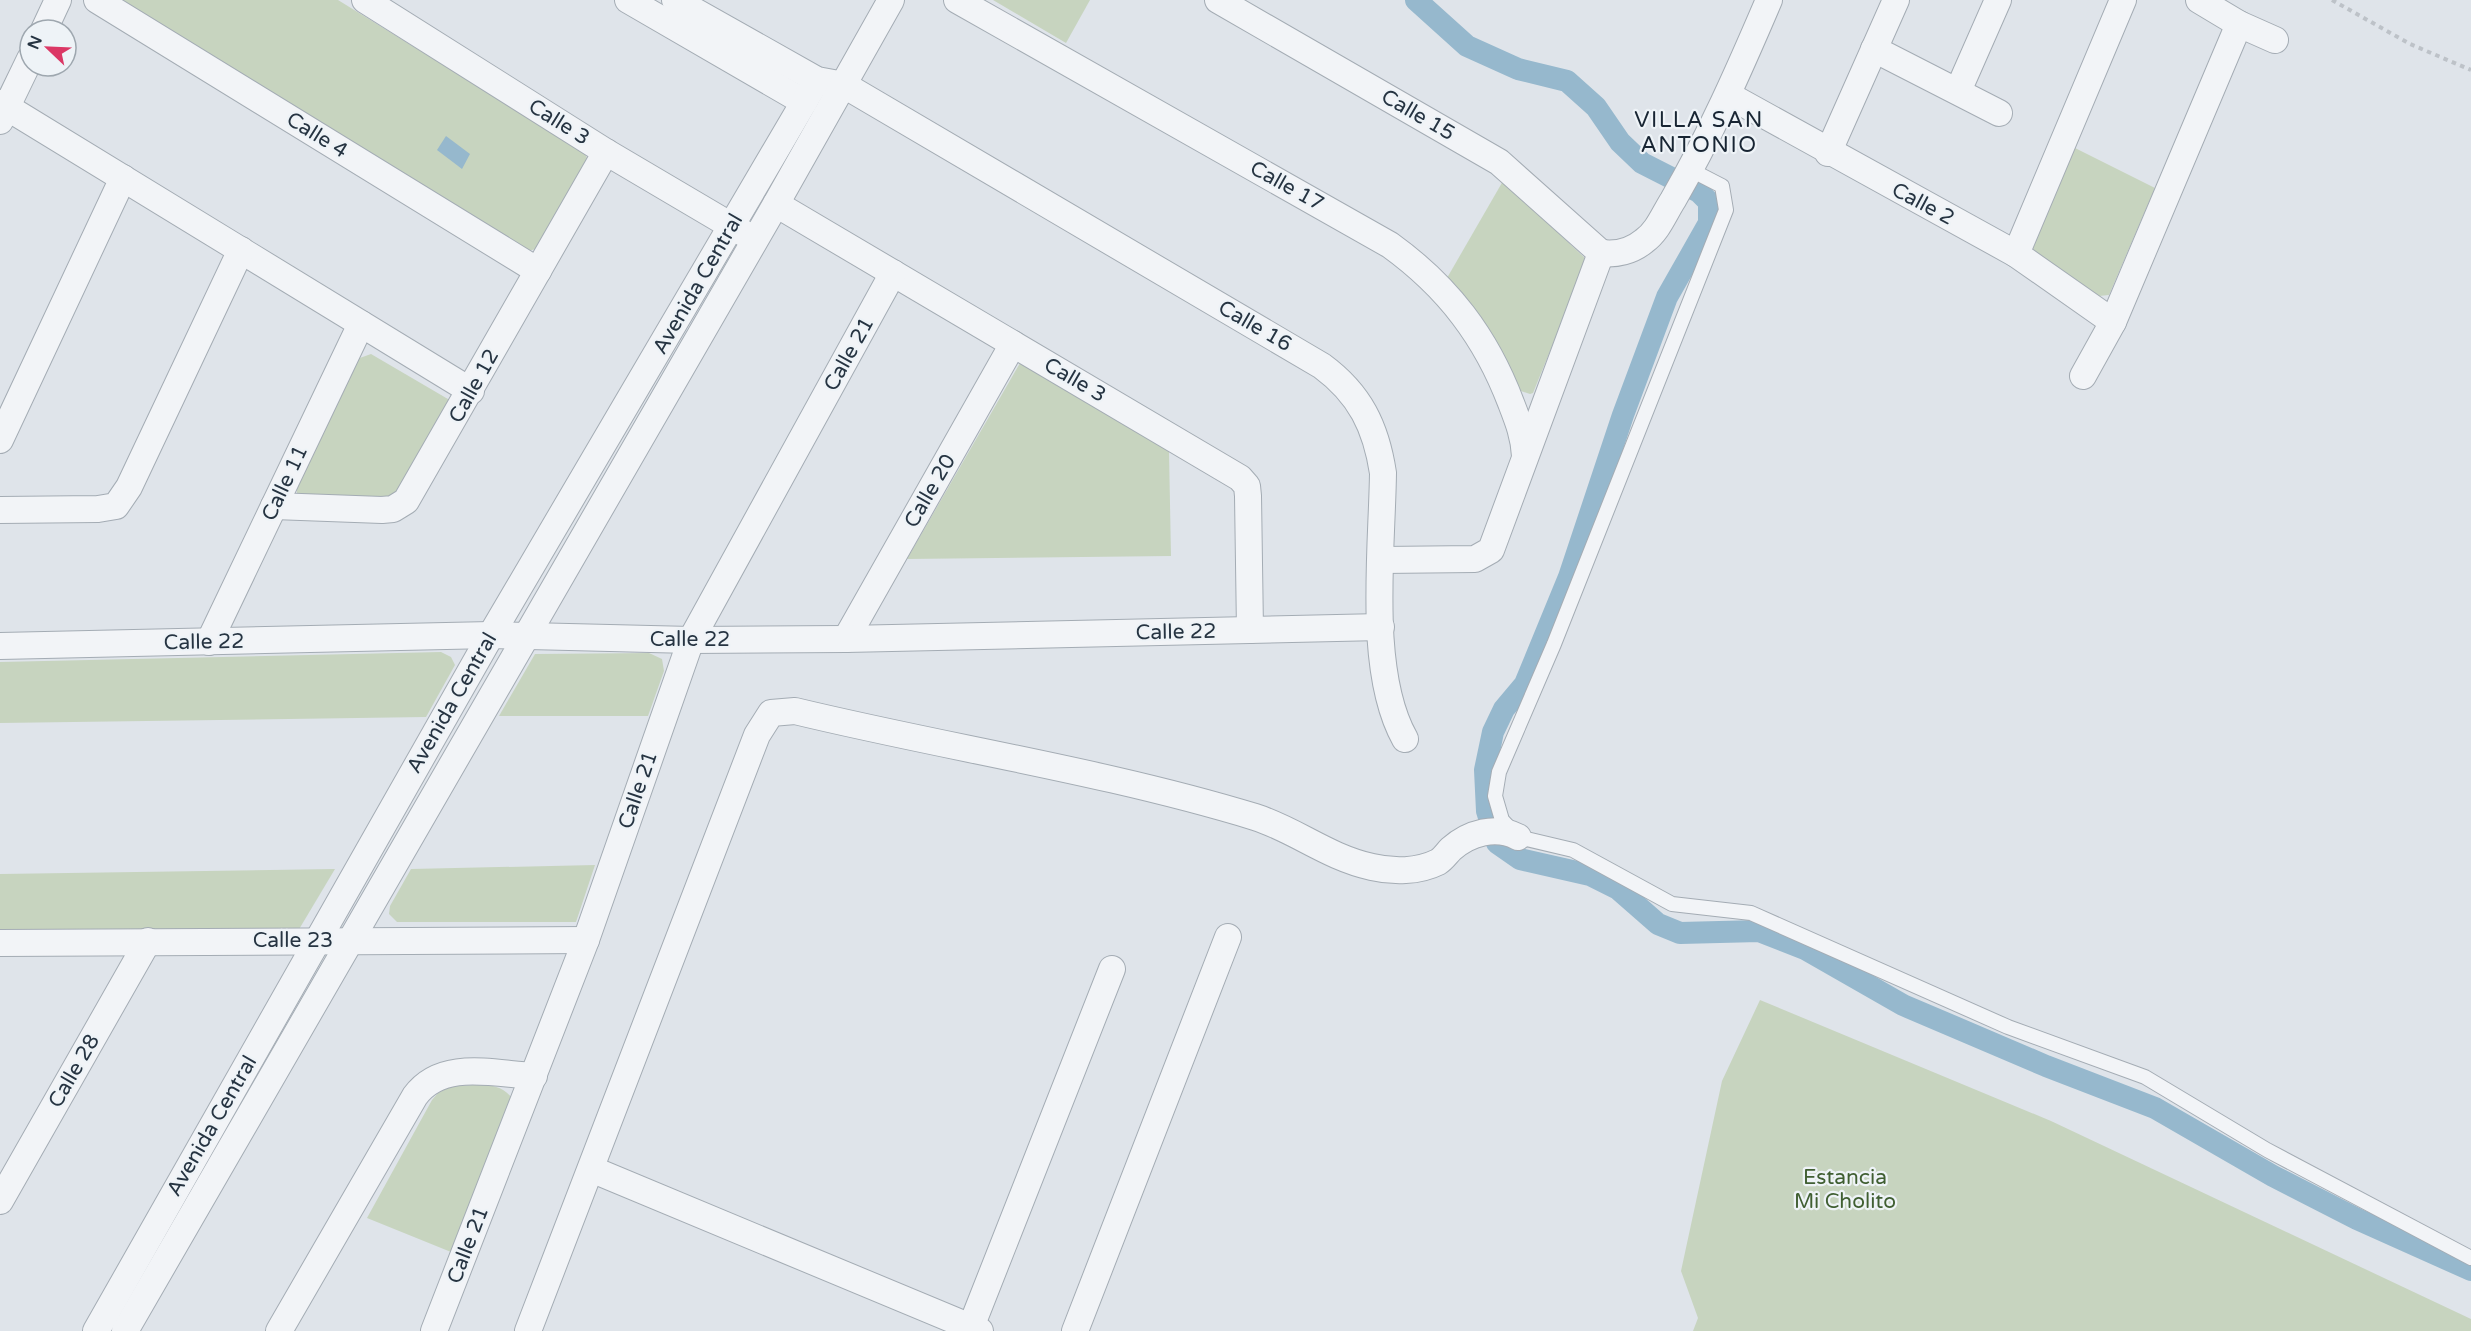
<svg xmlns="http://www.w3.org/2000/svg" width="2471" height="1331" viewBox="0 0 2471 1331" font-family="'Varela Round',sans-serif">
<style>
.green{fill:#c7d4bf}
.water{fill:#96b8cd}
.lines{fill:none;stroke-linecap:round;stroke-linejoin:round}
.canal{stroke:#96b8cd;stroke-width:22}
.service-casing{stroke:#a4acb4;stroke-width:16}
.minor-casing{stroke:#a4acb4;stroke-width:28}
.path{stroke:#bdc2c8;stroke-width:4;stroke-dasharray:4.5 4.5;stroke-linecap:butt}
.service{stroke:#f2f4f7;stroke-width:14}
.minor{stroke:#f2f4f7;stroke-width:26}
.labels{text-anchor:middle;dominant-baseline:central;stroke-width:4.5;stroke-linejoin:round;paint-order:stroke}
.street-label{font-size:21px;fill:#263442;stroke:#eef3f7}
.park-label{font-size:21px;fill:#405f32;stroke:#eef3f7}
.neighbourhood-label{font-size:22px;letter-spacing:1.5px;fill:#182533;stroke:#eef3f7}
</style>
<rect width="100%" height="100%" fill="#dfe4ea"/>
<g class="green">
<polygon points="121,0 338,0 584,152 588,160 536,249 528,251"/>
<polygon points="993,0 1090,0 1066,43"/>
<polygon points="2071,146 2155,188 2109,295 2099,296 2035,252 2032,247"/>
<polygon points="1503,181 1587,260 1533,393 1530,394 1518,390 1447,278"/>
<polygon points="371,354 453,402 395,502 297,494 297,485 357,359"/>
<polygon points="1020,363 1169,451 1171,556 907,559"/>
<polygon points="441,652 451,657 455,665 426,717 0,723 0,662"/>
<polygon points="649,653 662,659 664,671 648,716 499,716 535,654"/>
<polygon points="595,865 576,922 397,922 389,914 390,906 411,869"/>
<polygon points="335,869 298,931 0,936 0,874"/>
<polygon points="1760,1000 2051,1121 2471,1319 2471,1331 1693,1331 1698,1318 1681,1271 1722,1081"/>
<path d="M 451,1086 C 471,1086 497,1079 511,1097 L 451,1252 L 367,1218 L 432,1100 L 438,1093 Z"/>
</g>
<polygon class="water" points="446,136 470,154 462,169 437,150"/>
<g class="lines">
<polyline class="canal" points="1416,0 1467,46 1518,69 1567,81 1596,107 1620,142 1642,163 1699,192 1709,202 1709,223 1667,297 1623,415 1569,577 1525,684 1504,709 1493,732 1485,770 1487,811 1497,843 1520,859 1590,875 1618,889 1658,924 1680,933 1759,931 1805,949 1903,1005 2046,1066 2155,1108 2273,1176 2357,1219 2471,1270"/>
<defs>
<polyline id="service" points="1689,169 1722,186 1726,210 1554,644 1499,772 1495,796 1502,820 1518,837 1573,850 1672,904 1751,913 2008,1027 2145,1077 2267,1150 2471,1258"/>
<g id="minor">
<polyline points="97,0 538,271"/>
<polyline points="365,0 606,152 745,234"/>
<polyline points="628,0 804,102"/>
<path d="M 675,0 L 817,80 L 844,85 L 1322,366 C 1360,394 1376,427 1383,473 C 1382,550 1367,672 1405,739"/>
<path d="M 957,0 L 1390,245 C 1448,287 1486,337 1511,403 C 1518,421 1524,436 1525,456"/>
<polyline points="1218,0 1499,162 1601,253 1491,550 1475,559 1382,560"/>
<polyline points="2199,0 2239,24 2275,40"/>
<polyline points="44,30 58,0"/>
<polyline points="1874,49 1999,113"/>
<polyline points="1958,91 1998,0"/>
<polyline points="1728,95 2016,254 2113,322"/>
<polyline points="0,103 471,391"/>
<polyline points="0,121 30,59"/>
<polyline points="1828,153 1896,0"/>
<polyline points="776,204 1240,478 1247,486 1248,496 1250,630"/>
<path d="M 1601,253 C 1616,255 1632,251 1644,241 C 1658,231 1664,214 1673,200 C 1710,136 1740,68 1769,0"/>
<polyline points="2016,254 2123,0"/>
<polyline points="2083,376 2113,322 2239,24"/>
<polyline points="0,440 123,178"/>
<polyline points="274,506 382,510 393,509 406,501 606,152"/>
<polyline points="0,510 98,509 116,506 129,487 241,250"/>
<polyline points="846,639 1013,344"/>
<polyline points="209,642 361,324"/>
<polyline points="0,646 491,635 691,640 846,639 1381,627"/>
<polyline points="0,943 586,940"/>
<polyline points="591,1169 980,1331"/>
<polyline points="0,1201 148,941"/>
<polyline points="971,1327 1112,969"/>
<polyline points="96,1331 491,635 817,80"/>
<polyline points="125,1331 776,204 891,0"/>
<path d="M 279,1331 L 415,1096 C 442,1059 494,1074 534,1076"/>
<polyline points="434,1331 586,940 691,640 893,273"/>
<path d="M 528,1331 L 757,735 L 771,713 L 795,711 C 948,748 1104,771 1255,817 C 1296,830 1327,857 1372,867 C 1393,872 1418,872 1438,862 C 1443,859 1447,853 1451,849 C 1469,833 1496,825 1518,837"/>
<polyline points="1075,1331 1228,937"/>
</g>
</defs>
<use href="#service" class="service-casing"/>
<use href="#minor" class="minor-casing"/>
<polyline class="path" points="2332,0 2410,44 2471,70"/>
<use href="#service" class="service"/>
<use href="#minor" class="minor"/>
</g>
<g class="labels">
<g class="street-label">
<text transform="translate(1418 115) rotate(30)">Calle 15</text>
<text transform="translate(559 122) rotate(32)">Calle 3</text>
<text transform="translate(317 135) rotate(32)">Calle 4</text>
<text transform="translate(1287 186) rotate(29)">Calle 17</text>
<text transform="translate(1923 204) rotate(28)">Calle 2</text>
<text transform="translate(698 284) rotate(-60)">Avenida Central</text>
<text transform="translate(1255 326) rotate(30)">Calle 16</text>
<text transform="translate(849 354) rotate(-61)">Calle 21</text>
<text transform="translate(1075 380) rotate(30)">Calle 3</text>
<text transform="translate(474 386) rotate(-61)">Calle 12</text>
<text transform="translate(285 483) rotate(-65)">Calle 11</text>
<text transform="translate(930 491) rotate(-60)">Calle 20</text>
<text transform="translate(1176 632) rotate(-1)">Calle 22</text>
<text x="690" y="639">Calle 22</text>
<text transform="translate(204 642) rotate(-1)">Calle 22</text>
<text transform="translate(452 703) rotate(-60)">Avenida Central</text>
<text transform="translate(638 790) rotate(-71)">Calle 21</text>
<text x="293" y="940">Calle 23</text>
<text transform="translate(74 1071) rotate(-60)">Calle 28</text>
<text transform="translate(212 1126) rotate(-60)">Avenida Central</text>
<text transform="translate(468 1245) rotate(-69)">Calle 21</text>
</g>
<g class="park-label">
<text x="1845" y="1177">Estancia<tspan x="1845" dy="24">Mi Cholito</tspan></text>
</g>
<g class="neighbourhood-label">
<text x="1699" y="120">VILLA SAN<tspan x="1699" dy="25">ANTONIO</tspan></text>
</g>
</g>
<g transform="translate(48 48) rotate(293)"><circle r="28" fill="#eef3f7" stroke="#9ea7af" stroke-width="1.5"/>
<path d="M0-4.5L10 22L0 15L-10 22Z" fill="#db3765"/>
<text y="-9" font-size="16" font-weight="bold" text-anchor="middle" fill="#263442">N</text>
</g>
</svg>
